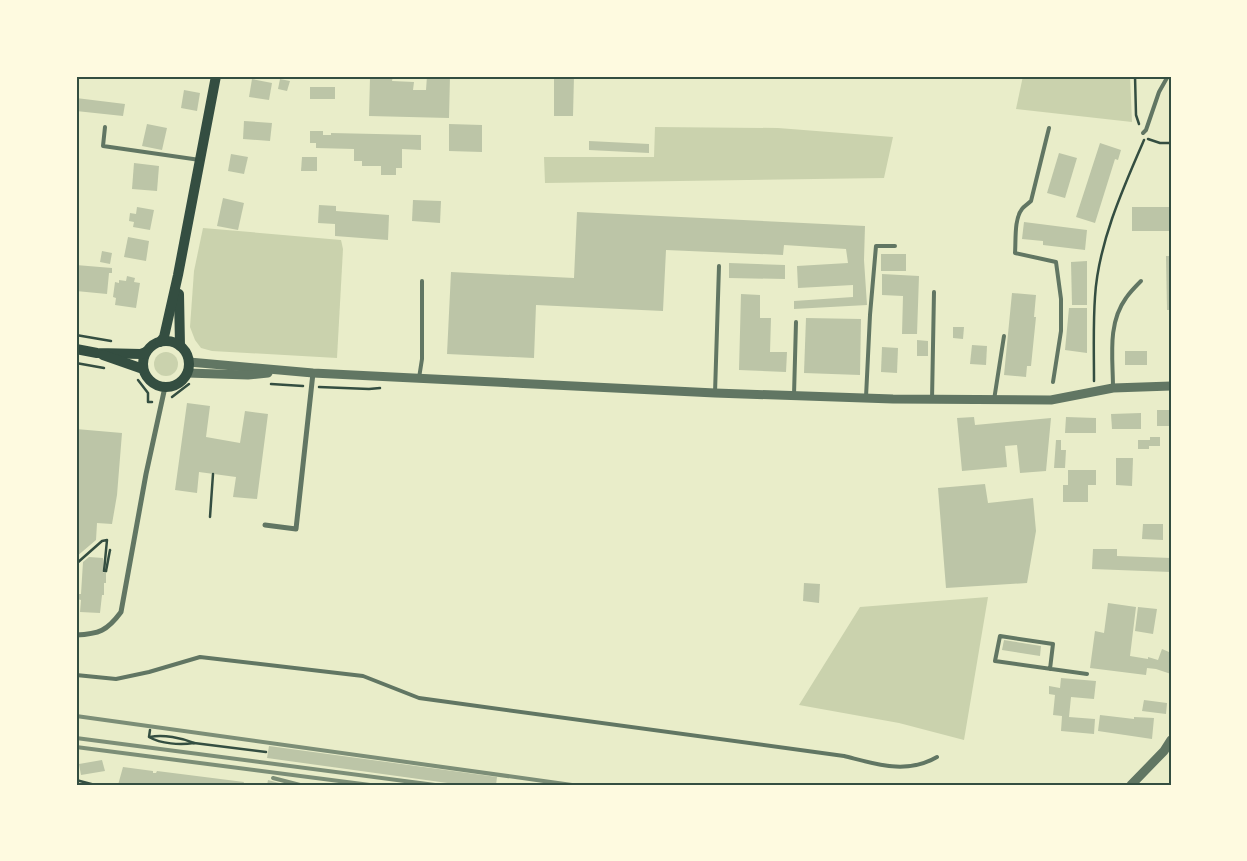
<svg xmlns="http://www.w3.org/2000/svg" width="1247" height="861" viewBox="0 0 1247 861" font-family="'Open Sans',sans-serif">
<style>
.green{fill:#cad2ad}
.building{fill:#bcc5a7}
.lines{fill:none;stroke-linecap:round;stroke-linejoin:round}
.path{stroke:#344e41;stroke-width:2.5}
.service{stroke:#617663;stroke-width:4}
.minor{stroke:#617663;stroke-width:5}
.tertiary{stroke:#617663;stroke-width:9}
.secondary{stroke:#344e41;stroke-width:10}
.rail{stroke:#7c8e77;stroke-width:4}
.neatline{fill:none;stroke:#344e41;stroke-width:2}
</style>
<rect width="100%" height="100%" fill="#e9edc9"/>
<g class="green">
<polygon points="1023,76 1130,76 1132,122 1016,109"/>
<polygon points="655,127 778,128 893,137 884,178 545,183 544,157 654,157"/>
<polygon points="203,228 341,240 343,249 337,358 212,351 201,348 195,340 190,327 194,271"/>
<circle cx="166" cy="364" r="12"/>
<polygon points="988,597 964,740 899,723 799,705 860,607"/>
</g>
<g class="building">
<polygon points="380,76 393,76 392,81 414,82 413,90 426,90 427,76 450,76 449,118 369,116 370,78 379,78"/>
<polygon points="554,76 574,76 573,116 554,116"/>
<polygon points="252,79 272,83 269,100 249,97"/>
<polygon points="280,79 290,81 287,91 278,89"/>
<rect x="310" y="87" width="25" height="12"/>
<polygon points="184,90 200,93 197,111 181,108"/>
<polygon points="76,98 125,104 123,116 76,111"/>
<polygon points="244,121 272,123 270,141 243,139"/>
<polygon points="147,124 167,128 162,150 142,146"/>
<polygon points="449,124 482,125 482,152 449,151"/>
<polygon points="310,131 323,131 323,135 331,135 331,133 421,135 421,150 402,149 402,168 396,168 396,175 381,175 381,166 362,166 362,161 354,161 354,149 316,148 316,143 310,143"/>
<polygon points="589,141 649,144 649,153 589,150"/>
<polygon points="1100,143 1121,150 1118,160 1115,159 1095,223 1076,217"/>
<polygon points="1059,153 1077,158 1065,198 1047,193"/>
<polygon points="231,154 248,157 244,174 228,171"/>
<polygon points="302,157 317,157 317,171 301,171"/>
<polygon points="134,163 159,166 157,191 132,189"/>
<polygon points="223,198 244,203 238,230 217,226"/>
<polygon points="413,200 441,201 440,223 412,221"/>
<polygon points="319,205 336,206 336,211 389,215 388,240 335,236 335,224 318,223"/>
<polygon points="137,207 154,210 150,230 133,227 134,222 129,221 130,213 136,214"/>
<rect x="1132" y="207" width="39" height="24"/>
<polygon points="577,212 865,226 864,260 867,305 794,309 794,301 853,297 853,285 798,288 797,266 848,263 846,249 784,245 783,255 666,250 663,311 536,305 534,358 447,354 451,272 574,278"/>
<polygon points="1024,222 1087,230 1085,250 1043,245 1043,241 1022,239"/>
<polygon points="128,237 149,241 146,261 124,257"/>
<polygon points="102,251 112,253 110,264 100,262"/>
<rect x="881" y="254" width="25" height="17"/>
<polygon points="1166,256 1171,256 1171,310 1167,310"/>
<polygon points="1087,261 1087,305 1072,305 1071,262"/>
<polygon points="729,263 785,265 785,279 729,278"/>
<polygon points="76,265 112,268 112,273 109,273 107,294 76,291"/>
<polygon points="882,274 919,276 917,334 902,334 903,296 882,295"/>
<polygon points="127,276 135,278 134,282 140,283 136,308 115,305 116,298 113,297 115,282 119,283 119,280 126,281"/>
<polygon points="1012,293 1036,295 1034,317 1036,317 1031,366 1027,366 1026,377 1004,375"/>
<polygon points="741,294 760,295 760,318 771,318 770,352 787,352 786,372 739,370"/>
<polygon points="1069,308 1087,308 1087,353 1065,350"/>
<polygon points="806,318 861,319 860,375 804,373"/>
<polygon points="953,327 964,327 963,339 953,338"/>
<polygon points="917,340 928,341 928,356 917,356"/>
<polygon points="972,345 987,346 986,365 970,364"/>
<polygon points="882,347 898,348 897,373 881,372"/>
<rect x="1125" y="351" width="22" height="14"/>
<polygon points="187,403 210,406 206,437 240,443 245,411 268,414 257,499 233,497 236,477 199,472 197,493 175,490"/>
<rect x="1157" y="410" width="14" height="16"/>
<polygon points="1141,413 1141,429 1112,429 1111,414"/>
<polygon points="974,417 975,425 1051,418 1046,471 1020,473 1017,445 1005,446 1007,467 962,471 957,418"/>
<polygon points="1066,417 1096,418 1096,433 1065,433"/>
<polygon points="76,429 122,433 117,495 112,524 97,523 96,540 76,557"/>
<polygon points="1150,437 1160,437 1160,446 1149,446 1149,449 1138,449 1138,440 1150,440"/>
<polygon points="1056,440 1061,440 1061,450 1066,450 1065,468 1054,468"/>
<polygon points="1116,458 1133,458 1132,486 1116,485"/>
<polygon points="1068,470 1096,470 1096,485 1088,485 1088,502 1063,502 1063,485 1068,485"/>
<polygon points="985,484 988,503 1033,498 1036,531 1027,583 946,588 938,488"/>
<polygon points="1143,524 1163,524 1163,540 1142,539"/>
<polygon points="1093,549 1117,549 1117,556 1171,558 1171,572 1092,569"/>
<polygon points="89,557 103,558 103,573 106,573 106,583 104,583 104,595 102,595 100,613 80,612 81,600 77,599 77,594 81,594 83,562"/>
<polygon points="804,583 820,584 819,603 803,601"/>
<polygon points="1108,603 1136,607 1130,656 1148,659 1148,657 1158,660 1162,649 1169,652 1171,649 1171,674 1156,669 1147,668 1146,675 1090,668 1095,631 1104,633"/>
<polygon points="1138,607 1157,609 1153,634 1135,631"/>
<polygon points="1004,640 1041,646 1040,656 1002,650"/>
<polygon points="1061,678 1096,681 1094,699 1071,697 1069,717 1095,719 1094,734 1061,731 1062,716 1053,715 1055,695 1049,694 1049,686 1060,688"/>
<polygon points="1144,700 1167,703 1166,714 1142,711"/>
<polygon points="1100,715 1134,719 1134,717 1154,718 1152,739 1098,731"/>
<polygon points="269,746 497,777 496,785 462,785 267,758"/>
<polygon points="102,760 105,771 81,775 79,764"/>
<polygon points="123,767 153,771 153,773 156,773 157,771 244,782 243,785 118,785"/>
<polygon points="268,780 283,784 283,785 267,785"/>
</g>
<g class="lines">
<g class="path">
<polyline points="1135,76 1136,115 1139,124"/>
<polyline points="1148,139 1160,143 1171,143"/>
<polyline points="76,335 111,341"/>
<polyline points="76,363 104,368"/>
<polyline points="138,380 148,393 148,402 152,402"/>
<path d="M 1094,381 C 1094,353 1093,325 1095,297 C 1098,244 1123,188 1144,140"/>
<polyline points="271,384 303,386"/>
<polyline points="319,387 369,389 380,388"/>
<polyline points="172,397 189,384"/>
<polyline points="210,517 213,474"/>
<polyline points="76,564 102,541 107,540 104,571 106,571"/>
<polyline points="106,571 110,550"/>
<path d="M 150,730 L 149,737 C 161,744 180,745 194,743 L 266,752"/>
<path d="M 150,737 C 163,734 182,738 194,743"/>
<polyline points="76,780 95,785"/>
</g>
<g class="service">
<polyline points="105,127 103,146 200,160"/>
<path d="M 1049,128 L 1031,201 C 1028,204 1024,206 1022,209 C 1014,219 1016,240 1015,253 L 1056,262 L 1061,299 L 1061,331 L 1053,382"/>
<polyline points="1143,133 1146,130 1159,92 1168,76"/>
<polyline points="419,378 422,359 422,281"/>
<path d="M 1113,388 C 1113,358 1107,324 1126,298 C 1130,292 1136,286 1141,281"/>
<polyline points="715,393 719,266"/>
<polyline points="794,395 796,322"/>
<polyline points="866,397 870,315 876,246 895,246"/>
<polyline points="932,400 934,292"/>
<polyline points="994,400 1004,336"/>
<polyline points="1050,669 1053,644 1000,636 995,661 1087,674"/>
<path d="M 76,675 L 116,679 L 149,672 L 200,657 L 363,676 L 419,698 L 844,756 C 876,764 906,775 937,757"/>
</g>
<g class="minor">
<polyline points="265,525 296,529 313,373"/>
<path d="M 76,635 C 99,634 107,631 121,612 L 146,474 L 165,387"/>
</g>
<g class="tertiary">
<polyline points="189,362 313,373 393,377 715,393 893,399 1051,400 1113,388 1171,386"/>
<polyline points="187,373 248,375 268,373"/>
<polyline points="1131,785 1164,751 1171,740"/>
</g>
<g class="secondary">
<polyline points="179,294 180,346"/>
<circle cx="166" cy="364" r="23"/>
<polyline points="160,342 164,337 178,275 216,76"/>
<polyline points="76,349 97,353 141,354 146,352"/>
<polyline points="103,355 143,369"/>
</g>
<g class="rail">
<polyline points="76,716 572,785"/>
<polyline points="76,738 435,785"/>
<polyline points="76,747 370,785"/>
<polyline points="273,778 300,785"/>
</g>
</g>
<rect width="1247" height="861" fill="none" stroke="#fefae0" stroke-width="155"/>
<rect x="78" y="78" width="1092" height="706" class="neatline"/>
</svg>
